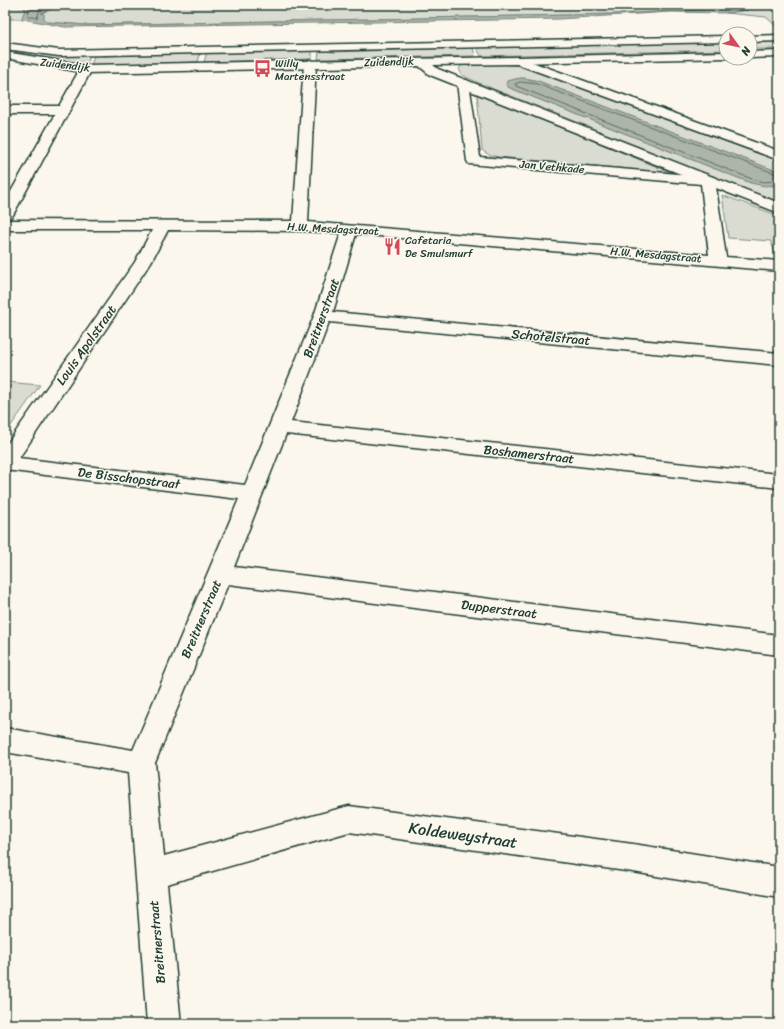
<svg xmlns="http://www.w3.org/2000/svg" width="784" height="1029" viewBox="0 0 784 1029" font-family="Sriracha,sans-serif">
<style>
.green{fill:#dbdcd1;stroke:#7d8c82}
.water{fill:#adb4aa;stroke:#74847b}
.lines{fill:none;stroke-linecap:round;stroke-linejoin:round}
.shore{stroke:#586d63;stroke-width:1}
.minor-casing{stroke:#1f3d34;stroke-width:3}
.tertiary-casing{stroke:#1f3d34;stroke-width:3}
.minor{fill:#fbf7ec;fill-rule:evenodd}
.tertiary{fill:#fbf7ec;fill-rule:evenodd}
.labels{text-anchor:middle;dominant-baseline:central;stroke-width:3;stroke-linejoin:round;paint-order:stroke}
.far-street-label{font-size:11px;fill:#1f3d34;stroke:#fbf7ec}
.far-poi-label{font-size:11px;fill:#1f3d34;stroke:#fbf7ec;text-anchor:start}
.street-label{font-size:13px;fill:#1f3d34;stroke:#fbf7ec}
.near-street-label{font-size:16px;fill:#1f3d34;stroke:#fbf7ec}
</style>
<rect width="100%" height="100%" fill="#fbf7ec"/>
<filter id="ink" filterUnits="userSpaceOnUse"><feTurbulence type="fractalNoise" baseFrequency=".025" numOctaves="2"/><feDisplacementMap in="SourceGraphic" scale="8" xChannelSelector="R" yChannelSelector="G"/><feConvolveMatrix kernelMatrix="1 2 1 2 8 2 1 2 1" color-interpolation-filters="sRGB"/></filter>
<g filter="url(#ink)">
<g class="green">
<polygon points="5,5 24,7 25,9 23,19 5,19"/>
<polygon points="213,5 729,5 730,8 616,14 85,25 48,22 44,19 40,13 55,8"/>
<polygon points="737,5 779,5 779,29 766,17 726,13 747,9"/>
<polygon points="779,41 779,49 750,49 750,42"/>
<polygon points="726,42 726,50 481,56 477,48 479,46 487,47"/>
<polygon points="464,46 473,48 475,56 318,59 319,50 332,52 458,48"/>
<polygon points="5,49 45,54 90,56 86,65 5,51"/>
<polygon points="307,50 312,50 312,59 204,62 207,52 216,53 303,51"/>
<polygon points="194,52 200,54 198,62 113,64 106,66 91,66 94,56 98,54 105,56"/>
<path d="M 512,63 L 779,161 L 779,172 L 538,81 C 525,77 516,76 506,85 L 510,88 L 751,183 L 772,186 L 779,184 L 779,202 L 481,84 L 462,75 L 459,69 L 462,65 Z"/>
<polygon points="477,93 672,173 499,157 489,155 482,150"/>
<polygon points="722,195 779,216 779,258 776,258 771,241 728,238"/>
<polygon points="5,382 40,385 5,434"/>
</g>
<g class="water">
<polygon points="5,5 213,5 55,8 41,13 44,14 44,19 48,22 85,25 616,14 723,9 730,8 729,5 737,5 748,10 726,13 670,12 559,19 65,27 23,19 22,17 25,10 24,7"/>
<polygon points="520,78 538,81 779,172 779,184 765,186 751,183 510,88 506,85 507,81"/>
</g>
<g class="lines">
<g class="shore">
<polyline points="27,5 29,9 28,16 37,18 40,9 49,5"/>
<polyline points="779,175 537,84 520,82 515,84 516,86 752,179 765,182 779,180"/>
</g>
<defs>
<g id="minor">
<polygon points="779,35 779,41 750,42 750,36"/>
<polygon points="726,36 726,42 59,56 5,49 5,43 59,50"/>
<polygon points="779,51 779,57 750,58 748,58 750,58 750,52"/>
<polygon points="726,52 726,58 728,58 726,58 518,63 514,62 512,60 514,58 518,57"/>
<path d="M 310,60 L 314,62 L 316,64 L 308,222 L 709,255 L 701,184 L 469,164 L 467,161 L 457,83 L 459,80 L 467,80 L 469,83 L 480,157 L 713,177 L 715,180 L 726,257 L 779,261 L 779,271 L 356,234 L 333,312 L 779,353 L 779,365 L 329,322 L 291,422 L 779,474 L 779,488 L 286,434 L 234,567 L 779,635 L 779,655 L 228,584 L 155,763 L 164,856 L 349,806 L 633,844 L 779,867 L 779,897 L 633,872 L 349,832 L 167,884 L 181,1024 L 147,1024 L 128,773 L 5,752 L 5,728 L 133,750 L 239,499 L 5,470 L 5,447 L 135,262 L 152,230 L 5,230 L 5,220 L 293,221 L 304,64 L 306,62 ZM 168,230 L 300,231 L 341,233 L 314,316 L 245,485 L 19,458 L 151,262 Z"/>
<polygon points="86,65 90,66 92,69 13,215 10,218 5,220 5,202 55,114 5,114 5,106 59,106 80,69 82,66"/>
</g>
<polygon id="tertiary" points="5,52 86,65 518,57 779,151 779,160 517,64 433,65 438,69 779,203 779,213 430,75 419,66 86,73 5,58"/>
</defs>
<use href="#minor" class="minor-casing"/>
<use href="#tertiary" class="tertiary-casing"/>
<use href="#minor" class="minor"/>
<use href="#tertiary" class="tertiary"/>
</g>
</g>
<defs>
<symbol id="bus-bare" viewBox="-9 -9 18 18"><path d="M-5-6H5V4H4V6H2V4H-2V6H-4V4H-5ZM-3.5-4V0h7V-4ZM-3.5 1.2v1.5H-2V1.2ZM2 1.2v1.5H3.5V1.2Z" fill="#d1495b" stroke="#fbf7ec" stroke-width="2.5" paint-order="stroke"/></symbol>
<symbol id="restaurant-bare" viewBox="-9 -9 18 18"><path d="M-5-6h1v4h1v-4h1v4h1v-4h1v5L-1.5 .5V6h-2V.5L-5-1ZM5-6V6H3V1.5H1.5Q1.5-4 5-6Z" fill="#d1495b" stroke="#fbf7ec" stroke-width="2.5" paint-order="stroke"/></symbol>
</defs>
<g fill-rule="evenodd">
<use href="#bus-bare" x="250" y="56" width="25" height="25"/>
<use href="#restaurant-bare" x="380" y="234" width="25" height="25"/>
</g>
<g class="labels">
<g class="far-street-label">
<text transform="translate(389 62) rotate(-2)">Zuidendijk</text>
<text transform="translate(65 65) rotate(7)">Zuidendijk</text>
<text transform="translate(552 167) rotate(5)">Jan Vethkade</text>
<text transform="translate(333 229) rotate(3)">H.W. Mesdagstraat</text>
<text transform="translate(656 255) rotate(5)">H.W. Mesdagstraat</text>
</g>
<g class="far-poi-label">
<text x="275" y="63">Willy<tspan x="275" dy="13">Martensstraat</tspan></text>
<text x="405" y="240">Cafetaria<tspan x="405" dy="13">De Smulsmurf</tspan></text>
</g>
<g class="street-label">
<text transform="translate(321 318) rotate(-70)">Breitnerstraat</text>
<text transform="translate(551 337) rotate(5)">Schotelstraat</text>
<text transform="translate(86 345) rotate(-55)">Louis Apolstraat</text>
<text transform="translate(529 454) rotate(6)">Boshamerstraat</text>
<text transform="translate(129 478) rotate(7)">De Bisschopstraat</text>
<text transform="translate(499 609) rotate(7)">Dupperstraat</text>
<text transform="translate(201 619) rotate(-67)">Breitnerstraat</text>
<text transform="translate(157 942) rotate(-95)">Breitnerstraat</text>
</g>
<g class="near-street-label">
<text transform="translate(463 835) rotate(8)">Koldeweystraat</text>
</g>
</g>
<rect width="784" height="1029" fill="none" stroke="#fbf7ec" stroke-width="20"/>
<rect x="10" y="10" width="764" height="1009" fill="none" stroke="#1f3d34" stroke-width="1.5" filter="url(#ink)"/>
<g transform="translate(738 46) rotate(123)"><circle r="19" fill="#fbf7ec" stroke="#a3ada2"/>
<path d="M0-3L7 15L0 10L-7 15Z" fill="#d1495b"/>
<text y="-6" font-size="11" font-weight="bold" text-anchor="middle" fill="#1f3d34">N</text>
</g>
</svg>
